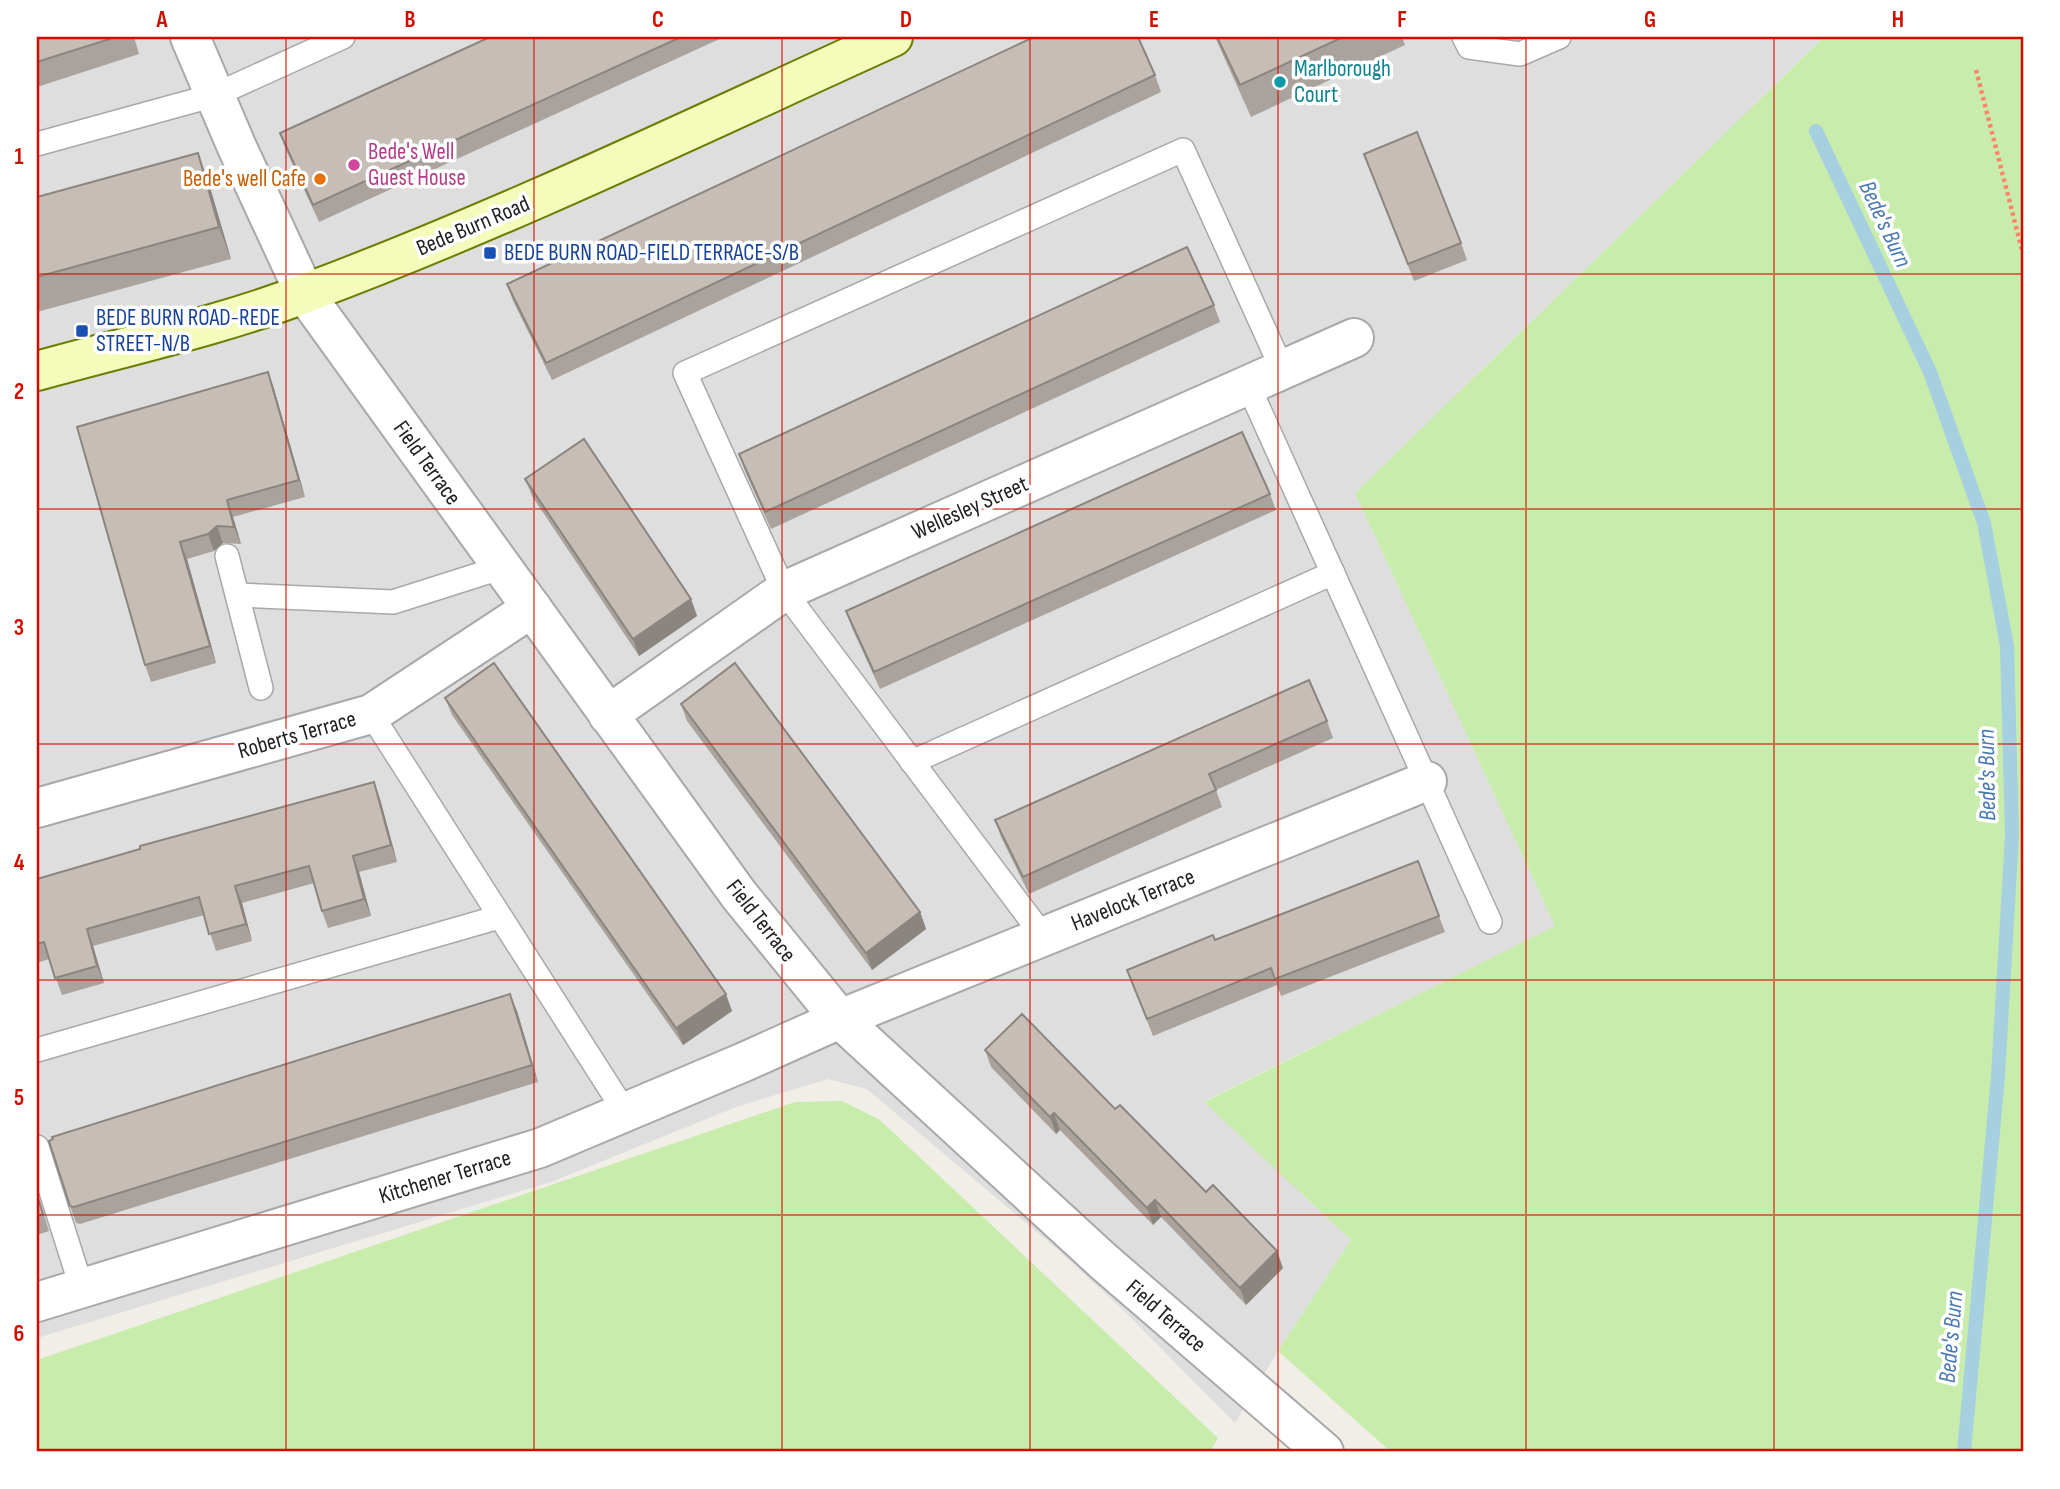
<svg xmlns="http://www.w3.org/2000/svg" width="2060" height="1489" viewBox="0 0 2060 1489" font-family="'Sofia Sans Condensed',sans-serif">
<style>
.residential{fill:#dfdede}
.grass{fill:#c8ecac}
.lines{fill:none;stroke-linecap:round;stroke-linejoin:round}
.stream{stroke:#a6d0e0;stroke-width:14}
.service-casing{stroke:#a8a8a8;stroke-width:26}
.minor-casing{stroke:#a8a8a8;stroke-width:42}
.tertiary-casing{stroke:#a8a8a8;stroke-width:42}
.secondary-casing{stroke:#6a7e01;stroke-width:42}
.path{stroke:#fe836b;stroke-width:4.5;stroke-dasharray:3.5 3.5;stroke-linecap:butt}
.service{stroke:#fff;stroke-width:23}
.minor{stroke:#fff;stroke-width:38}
.tertiary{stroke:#fff;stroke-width:38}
.secondary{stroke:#f5fcbb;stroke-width:38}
.wall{fill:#aaa39d}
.shaded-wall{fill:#8b857f}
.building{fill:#c6beb6;stroke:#8b857f;stroke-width:2}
.grid{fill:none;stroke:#d10c00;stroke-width:2;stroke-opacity:0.55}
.culture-dot{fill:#0f9aa8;stroke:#fff;stroke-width:2.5}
.hotel-dot{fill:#d1479c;stroke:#fff;stroke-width:2.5}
.food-dot{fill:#e8710a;stroke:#fff;stroke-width:2.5}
.transit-dot{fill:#1a4fb4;stroke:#fff;stroke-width:2.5}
.labels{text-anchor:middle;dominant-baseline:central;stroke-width:7;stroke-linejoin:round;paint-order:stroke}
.culture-label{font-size:23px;fill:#0d838f;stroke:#fff;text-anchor:start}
.hotel-label{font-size:23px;fill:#b23c85;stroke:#fff;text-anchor:start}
.food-label{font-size:23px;fill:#c56008;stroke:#fff;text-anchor:end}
.street-label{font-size:23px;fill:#212121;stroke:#fff}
.transit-label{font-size:23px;fill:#164399;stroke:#fff;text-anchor:start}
.water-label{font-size:24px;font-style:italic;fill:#4878b5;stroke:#fff}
.neatline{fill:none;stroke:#d10c00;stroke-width:2.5}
.grid-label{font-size:23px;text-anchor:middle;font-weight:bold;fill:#d10c00}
</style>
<rect width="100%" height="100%" fill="#f1eee7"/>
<polygon class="residential" points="37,37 1824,37 1355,493 1555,926 1205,1101 1351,1240 1278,1351 1235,1423 1122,1309 1057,1249 867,1089 828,1079 736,1107 551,1182 37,1338"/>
<g class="grass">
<polygon points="1824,37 2023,37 2023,1452 1391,1452 1278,1351 1351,1240 1204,1102 1555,926 1355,493"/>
<polygon points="842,1101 880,1120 1218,1438 1210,1452 37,1452 37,1360 795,1102"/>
</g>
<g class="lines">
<polyline class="stream" points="1816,131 1930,372 1984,523 2007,646 2012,835 1998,1076 1964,1452"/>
<defs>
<g id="service">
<polyline points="1464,37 1469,47 1520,54 1559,37"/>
<polyline points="37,144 215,95 343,37"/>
<polyline points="1248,385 1490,922"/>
<polyline points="227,556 261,688"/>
<polyline points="239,595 393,602 503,567"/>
<polyline points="371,714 625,1112"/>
<polyline points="912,762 1333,573"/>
<polyline points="1043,936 784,591 685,373 1183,150 1282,369"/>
<polyline points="37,1050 499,917"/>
<polyline points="37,1147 82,1289"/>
</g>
<g id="minor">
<polyline points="190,37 236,145 305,294"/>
<polyline points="608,715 784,591 1354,338"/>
<polyline points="37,808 371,714 532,608"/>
<polyline points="37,1302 540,1148 744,1062 840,1019 1427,781"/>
</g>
<polyline id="tertiary" points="305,294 739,895 840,1019 1103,1261 1324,1452"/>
<path id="secondary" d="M 37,371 C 127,346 219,326 306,293 C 507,218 699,125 893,37"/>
</defs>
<use href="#service" class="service-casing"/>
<use href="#minor" class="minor-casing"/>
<use href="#tertiary" class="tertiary-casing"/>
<use href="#secondary" class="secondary-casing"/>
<polyline class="path" points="1976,70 2023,254"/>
<use href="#service" class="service"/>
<use href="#minor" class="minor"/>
<use href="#tertiary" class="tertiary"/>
<use href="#secondary" class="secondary"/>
</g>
<g class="wall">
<polygon points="37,37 134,37 139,54 37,87"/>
<polygon points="490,37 724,37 319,222 286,150 280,133"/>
<polygon points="1215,37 1402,37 1405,45 1251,117"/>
<polygon points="1155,75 1161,92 552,380 513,301 507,284"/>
<polygon points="198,153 209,184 231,259 37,312 37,197"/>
<polygon points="1364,154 1461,243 1467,260 1414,281"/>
<polygon points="1214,305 1220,322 771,529 745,471 739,454"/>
<polygon points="268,372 274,389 305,497 233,517 241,544 223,543 214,551 187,559 216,663 151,682 145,665 77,427"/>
<polygon points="525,479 691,599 697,616 639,656 532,496"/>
<polygon points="1270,494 1276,510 880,689 852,628 846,611"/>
<polygon points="445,698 732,1011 683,1045 452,715"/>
<polygon points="681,704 920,912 926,929 872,970 687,721"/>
<polygon points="1327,721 1333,738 1216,790 1222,807 1029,894 1001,837 995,820"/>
<polygon points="374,782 380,799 397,862 359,872 371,916 328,928 322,911 314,883 242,903 252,941 216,951 204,915 93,946 104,983 62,995 49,959 37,963 37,879"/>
<polygon points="1418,861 1445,932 1281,996 1277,985 1153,1036 1127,970 1215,940"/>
<polygon points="517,1011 538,1082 80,1224 76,1223 70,1206"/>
<polygon points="985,1050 1115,1109 1206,1192 1283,1268 1246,1305 1161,1217 1153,1225 1060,1130 1056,1134 991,1067"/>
<polygon points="37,1193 49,1231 37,1235"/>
</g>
<g class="shaded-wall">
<polygon points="198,153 209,184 231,259 219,227"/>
<polygon points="268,372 274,389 305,497 299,480"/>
<polygon points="227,500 233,517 241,544 234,527"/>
<polygon points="217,526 223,543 214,551 208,534"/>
<polygon points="180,542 187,559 216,663 210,646"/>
<polygon points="691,599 697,616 639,656 633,639"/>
<polygon points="374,782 380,799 397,862 391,845"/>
<polygon points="353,856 359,872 371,916 364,899"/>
<polygon points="235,886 242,903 252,941 246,924"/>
<polygon points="920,912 926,929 872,970 866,953"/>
<polygon points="87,929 93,946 104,983 97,966"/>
<polygon points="510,994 517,1011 538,1082 532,1065"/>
<polygon points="726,994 732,1011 683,1045 676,1028"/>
<polygon points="1054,1113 1060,1130 1056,1134 1050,1117"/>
<polygon points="1155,1200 1161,1217 1153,1225 1147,1208"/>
<polygon points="1277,1251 1283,1268 1246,1305 1240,1288"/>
</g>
<g class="building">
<polygon points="37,37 116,37 37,62"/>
<polygon points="490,37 681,37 313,205 280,133"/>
<polygon points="1034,37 1138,37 1155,75 546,363 507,284"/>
<polygon points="1217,37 1343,37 1240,85"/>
<polygon points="1417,132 1461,243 1408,264 1364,154"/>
<polygon points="198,153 219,227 37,277 37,197"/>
<polygon points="1187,247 1214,305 765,512 739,454"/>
<polygon points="268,372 299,480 227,500 234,527 217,526 208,534 180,542 210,646 145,665 77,427"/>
<polygon points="1242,432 1270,494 874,672 846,611"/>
<polygon points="584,439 691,599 633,639 525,479"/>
<polygon points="494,663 726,994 676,1028 445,698"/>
<polygon points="735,663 920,912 866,953 681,704"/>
<polygon points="1309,680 1327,721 1209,774 1216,790 1023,877 995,820"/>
<polygon points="374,782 391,845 353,856 364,899 322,911 309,866 235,886 246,924 209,934 199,897 87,929 97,966 55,978 44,942 37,944 37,879 140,849 140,846"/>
<polygon points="1418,861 1439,916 1275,979 1271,968 1147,1019 1127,970 1213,935 1215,940"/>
<polygon points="510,994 532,1065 74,1207 70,1206 49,1141 53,1139 52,1137"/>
<polygon points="1022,1014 1115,1109 1120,1105 1206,1192 1213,1185 1277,1251 1240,1288 1155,1200 1147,1208 1054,1113 1050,1117 985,1050"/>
<polygon points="37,1195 43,1214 37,1216"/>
</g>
<path class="grid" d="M 286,37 L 286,1452M 534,37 L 534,1452M 782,37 L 782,1452M 1030,37 L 1030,1452M 1278,37 L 1278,1452M 1526,37 L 1526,1452M 1774,37 L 1774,1452M 37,274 L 2023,274M 37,509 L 2023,509M 37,744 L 2023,744M 37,980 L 2023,980M 37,1215 L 2023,1215"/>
<circle class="culture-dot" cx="1280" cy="82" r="7"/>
<circle class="hotel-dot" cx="354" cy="165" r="7"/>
<circle class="food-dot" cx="320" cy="179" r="7"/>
<g class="transit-dot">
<rect x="483" y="246" width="14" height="14" rx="3.5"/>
<rect x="75" y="324" width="14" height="14" rx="3.5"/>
</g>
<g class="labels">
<g class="culture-label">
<text x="1294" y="69">Marlborough<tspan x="1294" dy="26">Court</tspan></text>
</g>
<g class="hotel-label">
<text x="368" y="152">Bede's Well<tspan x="368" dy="26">Guest House</tspan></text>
</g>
<g class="food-label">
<text x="306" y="179">Bede's well Cafe</text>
</g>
<g class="street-label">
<text transform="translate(473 226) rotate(-23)">Bede Burn Road</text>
<text transform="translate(427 463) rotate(54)">Field Terrace</text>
<text transform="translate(970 508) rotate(-24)">Wellesley Street</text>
<text transform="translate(297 735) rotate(-16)">Roberts Terrace</text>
<text transform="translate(1133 900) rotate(-22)">Havelock Terrace</text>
<text transform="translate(761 921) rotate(52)">Field Terrace</text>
<text transform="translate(445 1177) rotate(-17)">Kitchener Terrace</text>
<text transform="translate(1166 1316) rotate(41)">Field Terrace</text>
</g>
<g class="transit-label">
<text x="504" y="253">BEDE BURN ROAD-FIELD TERRACE-S/B</text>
<text x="96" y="318">BEDE BURN ROAD-REDE<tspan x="96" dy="26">STREET-N/B</tspan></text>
</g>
<g class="water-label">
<text transform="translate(1885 224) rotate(65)">Bede's Burn</text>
<text transform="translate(1987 775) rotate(-91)">Bede's Burn</text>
<text transform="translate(1951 1337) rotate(-85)">Bede's Burn</text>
</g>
</g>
<rect width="2060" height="1489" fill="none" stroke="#ffffff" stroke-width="77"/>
<rect x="38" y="38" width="1984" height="1412" class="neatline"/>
<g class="grid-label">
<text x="162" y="27">A</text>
<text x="410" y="27">B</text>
<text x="658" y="27">C</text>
<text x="906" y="27">D</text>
<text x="1154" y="27">E</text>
<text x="1402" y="27">F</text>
<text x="1650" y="27">G</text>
<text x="1898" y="27">H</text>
<text x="19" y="164">1</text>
<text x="19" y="399">2</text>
<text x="19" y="635">3</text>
<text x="19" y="870">4</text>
<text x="19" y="1105">5</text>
<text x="19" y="1341">6</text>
</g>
</svg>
